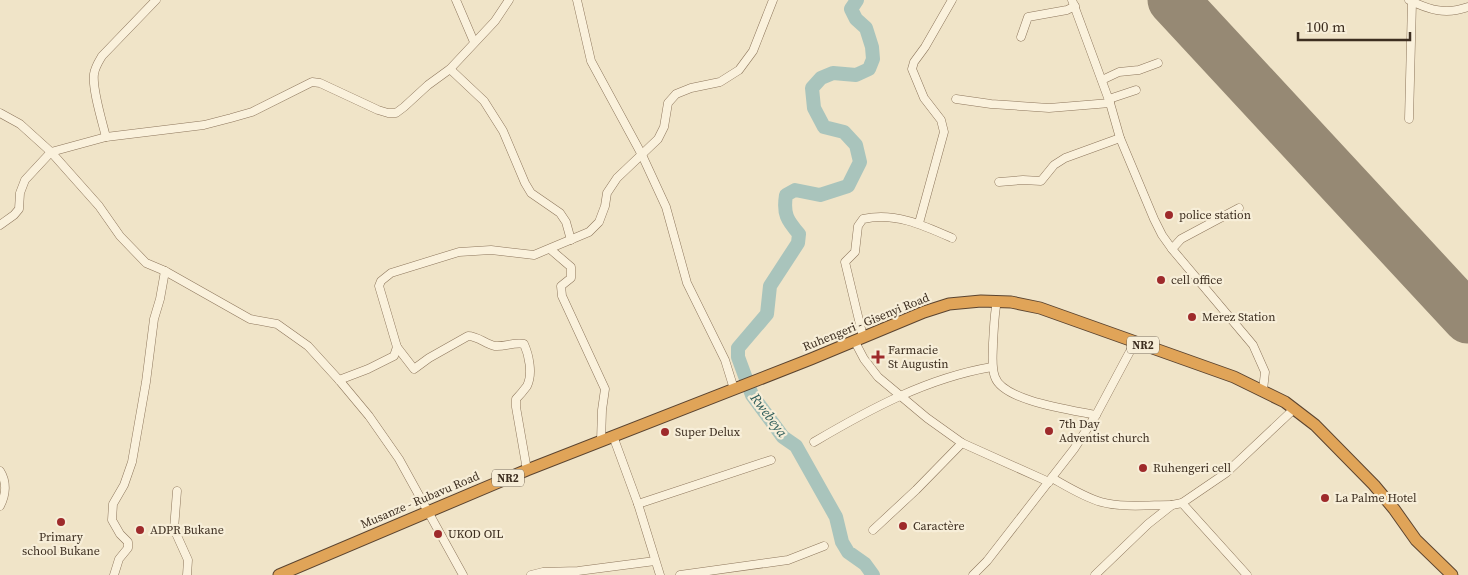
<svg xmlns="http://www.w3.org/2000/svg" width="1468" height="575" viewBox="0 0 1468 575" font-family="'Source Serif 4',serif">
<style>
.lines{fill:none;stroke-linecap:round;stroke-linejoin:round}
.river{stroke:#a9c4bc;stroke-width:14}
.runway{stroke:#968974;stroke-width:51}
.minor-casing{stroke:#8d765c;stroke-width:9}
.highway-casing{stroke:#5b4430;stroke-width:13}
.minor{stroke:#faf1dc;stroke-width:8}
.highway{stroke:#e0a458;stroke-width:11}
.poi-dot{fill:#9e2a2b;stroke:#f7eed8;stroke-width:2}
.labels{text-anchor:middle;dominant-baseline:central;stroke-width:4.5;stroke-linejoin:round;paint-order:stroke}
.shield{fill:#f7eed8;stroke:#756857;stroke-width:1}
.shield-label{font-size:11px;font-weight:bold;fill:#3d2e20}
.poi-label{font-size:12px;fill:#3d2e20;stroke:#f7eed8;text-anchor:start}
.street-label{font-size:12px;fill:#3d2e20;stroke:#f7eed8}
.water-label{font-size:14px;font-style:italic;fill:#2f5d5a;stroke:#f7eed8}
</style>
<rect width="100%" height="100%" fill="#f0e4c8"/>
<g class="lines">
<path class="river" d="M 857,0 L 851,9 L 856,19 L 866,28 L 872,47 L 873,59 L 869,69 L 856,75 L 833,73 L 821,78 L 812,88 L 814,108 L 824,127 L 844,132 L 856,145 L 860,162 L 848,186 L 820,195 L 795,190 L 786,195 C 783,214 787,220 799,234 L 798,243 L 770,286 L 767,314 L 738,348 L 738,357 L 752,395 L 783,437 L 796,446 L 836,517 L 842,542 L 848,552 L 865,564 L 873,575"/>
<polyline class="runway" points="1173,0 1468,318"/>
<defs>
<g id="minor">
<polyline points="456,0 474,42"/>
<polyline points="577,0 591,61 642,155 666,207 687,283 725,360 734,389"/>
<polyline points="1072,0 1110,103 1120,138 1154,219 1162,235 1172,249 1181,239 1239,208"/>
<path d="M 1409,0 C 1429,10 1446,15 1468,7"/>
<polyline points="1021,37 1028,17 1067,10 1075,6"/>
<polyline points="450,69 484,101 503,131 525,183 531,193 560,213 566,222 571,240"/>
<polyline points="1102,80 1119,72 1139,70 1158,63"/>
<polyline points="956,99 991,104 1049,108 1110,103"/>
<polyline points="1109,99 1136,90"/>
<polyline points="0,113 20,124 51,152 99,206 120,236 146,263 165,271 250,319 277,324 308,346 339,380 369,416 399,459 463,575"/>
<polyline points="1409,119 1412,2"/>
<path d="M 106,137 C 102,121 92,89 94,74 C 95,67 99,61 102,56 L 156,0"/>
<polyline points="999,182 1023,180 1041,181 1054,165 1065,158 1120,138"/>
<polyline points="919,223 944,132 941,120 924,98 912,69 914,62 925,47 952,0"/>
<polyline points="0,225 14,215 19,209 20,193 25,180 51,152 106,137 204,125 231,118 252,112 312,82 320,83 378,110 388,113 396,113 404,107 428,85 450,69 495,21 509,0"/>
<polyline points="550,249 571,267 571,278 561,286 562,296 605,389 602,410 601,441"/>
<polyline points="1172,249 1253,345 1265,372 1263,390"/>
<path d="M 997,301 C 994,315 994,329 993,343 C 993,354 991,367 995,377 C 1003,401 1072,410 1096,415"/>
<path d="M 863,337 L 845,262 L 855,252 L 858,226 L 863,219 C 895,212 923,225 952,238"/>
<polyline points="854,340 864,359 878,377 927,418 962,443 1049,482"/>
<path d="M 397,347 L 414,369 L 429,358 L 468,336 C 478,336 485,344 495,346 C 504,347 514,342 524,344 C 529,355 533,374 527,386 C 524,390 520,395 516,399 L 516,407 L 527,470"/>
<polyline points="339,380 368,369 394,356 397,347 379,286 381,281 391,273 459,252 491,250 534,255 589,232 599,222 605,206 607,193 617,178 658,139 664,127 668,103 676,94 691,88 720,82 739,70 753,51 773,0"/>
<polyline points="613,436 638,504 660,575"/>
<path d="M 814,442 C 870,409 927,378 992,367"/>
<path d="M 0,471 C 7,482 6,495 0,506"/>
<path d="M 1052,478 C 1068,487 1084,497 1101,502 C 1123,508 1149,505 1172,505"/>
<polyline points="177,491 174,529 188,560 187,575"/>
<polyline points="1182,503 1247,575"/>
<polyline points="638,504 771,460"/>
<polyline points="873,530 916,490 962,443"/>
<polyline points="114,575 119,559 128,548 128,542 120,534 112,520 113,504 124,485 132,462 146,382 154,319 160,299 165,271"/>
<polyline points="531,575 543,572 578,571 655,561"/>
<polyline points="680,575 788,560 824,546"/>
<polyline points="973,575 987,561 1074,449 1096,415 1135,342"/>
<polyline points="1095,575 1148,524 1172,505 1182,503 1226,473 1294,409"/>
</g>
<polyline id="highway" points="279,575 527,470 811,359 924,312 949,304 981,301 1011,302 1040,308 1234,377 1285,402 1315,425 1374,485 1394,509 1416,540 1452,575"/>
</defs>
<use href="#minor" class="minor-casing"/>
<use href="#highway" class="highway-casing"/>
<use href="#minor" class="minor"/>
<use href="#highway" class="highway"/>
</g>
<g class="poi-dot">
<circle cx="1169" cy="215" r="5"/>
<circle cx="1161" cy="280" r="5"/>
<circle cx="1192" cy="317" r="5"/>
<path d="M875.5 349.5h5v5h5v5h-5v5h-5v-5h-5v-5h5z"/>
<circle cx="1049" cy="431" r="5"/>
<circle cx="665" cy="432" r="5"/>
<circle cx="1143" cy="468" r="5"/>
<circle cx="1325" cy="498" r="5"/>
<circle cx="61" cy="522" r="5"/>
<circle cx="903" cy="526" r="5"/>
<circle cx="140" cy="530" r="5"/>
<circle cx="438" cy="534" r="5"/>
</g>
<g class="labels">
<g class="shield">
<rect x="1127" y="336.5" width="32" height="17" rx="4"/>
<rect x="492" y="469.5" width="32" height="17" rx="4"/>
</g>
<g class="shield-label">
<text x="1143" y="345">NR2</text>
<text x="508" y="478">NR2</text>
</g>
<g class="poi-label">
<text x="1179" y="215">police station</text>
<text x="1171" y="280">cell office</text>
<text x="1202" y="317">Merez Station</text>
<text x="888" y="350">Farmacie<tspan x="888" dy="14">St Augustin</tspan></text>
<text x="1059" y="424">7th Day<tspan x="1059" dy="14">Adventist church</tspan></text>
<text x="675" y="432">Super Delux</text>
<text x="1153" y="468">Ruhengeri cell</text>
<text x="1335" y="498">La Palme Hotel</text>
<text x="913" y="526">Caractère</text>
<text x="150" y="530">ADPR Bukane</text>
<text x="448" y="534">UKOD OIL</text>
<text x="61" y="537" text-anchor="middle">Primary<tspan x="61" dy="14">school Bukane</tspan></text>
</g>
<g class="street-label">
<text transform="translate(866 322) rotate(-22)">Ruhengeri - Gisenyi Road</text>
<text transform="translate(420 500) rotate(-23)">Musanze - Rubavu Road</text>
</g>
<g class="water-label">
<text transform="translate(769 415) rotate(53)">Rwebeya</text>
</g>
</g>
<path d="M1298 32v8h112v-8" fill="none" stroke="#3d2e20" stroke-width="2.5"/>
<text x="1306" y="32" font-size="15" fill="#3d2e20" stroke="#f7eed8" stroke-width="4" paint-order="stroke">100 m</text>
</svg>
